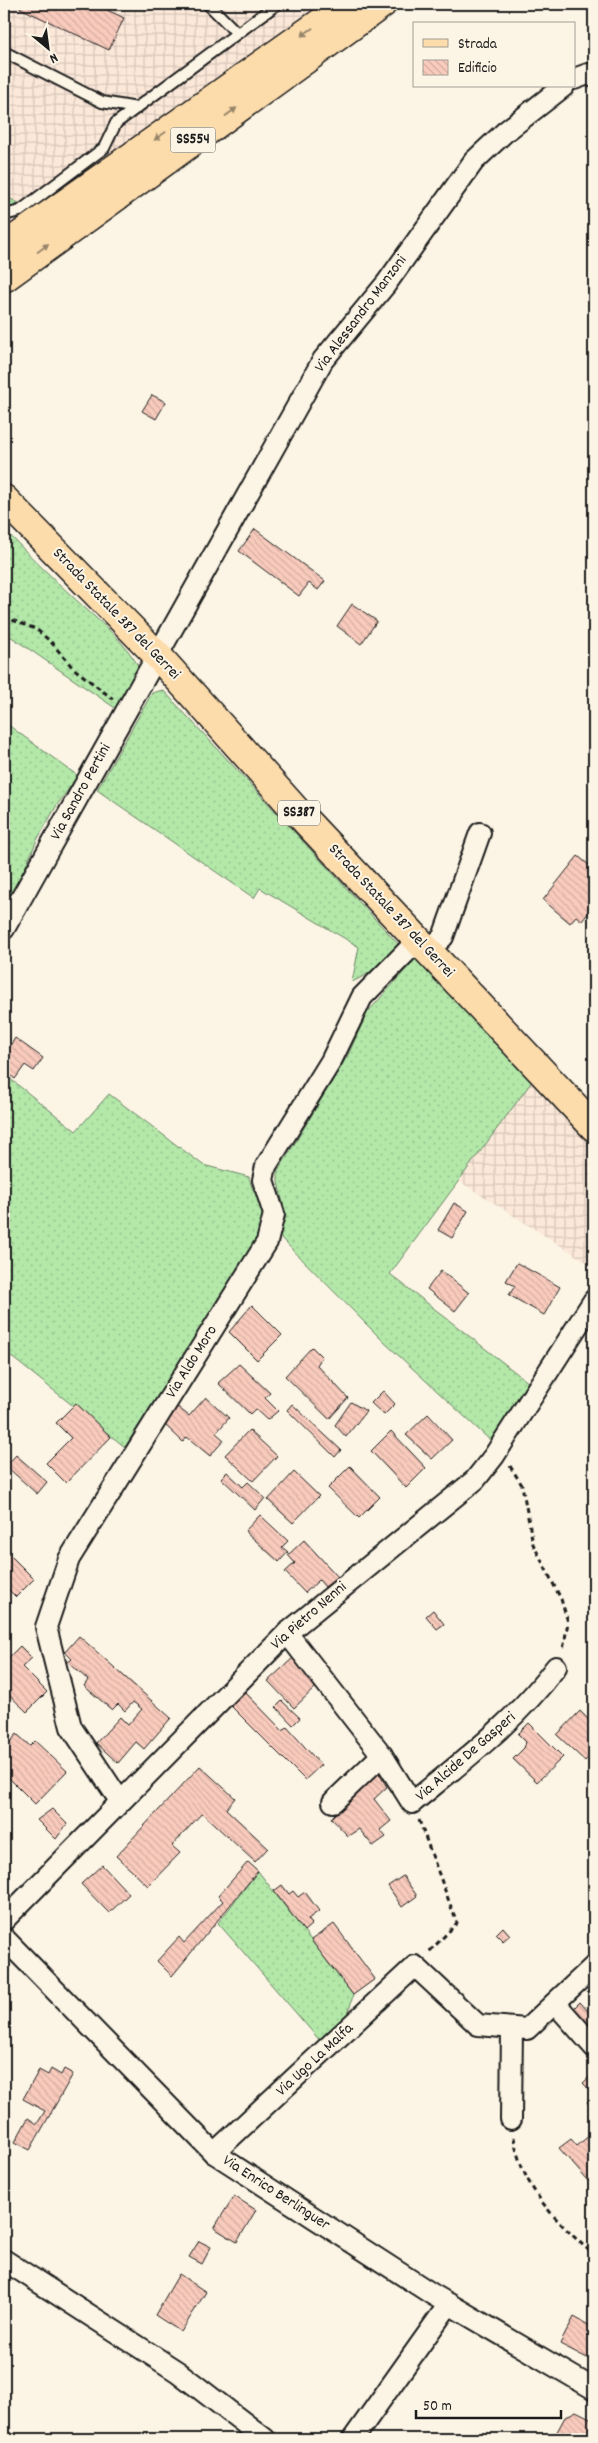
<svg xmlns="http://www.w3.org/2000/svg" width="598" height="2443" viewBox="0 0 598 2443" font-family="Dekko,sans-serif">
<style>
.industrial{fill:url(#industrial-grid)}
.grass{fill:url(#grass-dots);stroke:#688262}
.building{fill:url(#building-back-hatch);stroke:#1c1c1c}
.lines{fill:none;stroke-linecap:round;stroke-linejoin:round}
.service-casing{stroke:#1c1c1c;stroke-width:14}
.minor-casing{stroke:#1c1c1c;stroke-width:24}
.primary-casing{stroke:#1c1c1c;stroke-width:31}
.trunk-casing{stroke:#1c1c1c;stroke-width:31}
.path{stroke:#1c1c1c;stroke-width:3;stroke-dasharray:5 4;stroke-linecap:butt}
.service{stroke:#fcf5e5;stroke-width:10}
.minor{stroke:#fcf5e5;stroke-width:20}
.primary{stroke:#fddcac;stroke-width:28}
.trunk{stroke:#fddcac;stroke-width:28}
.oneway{fill:#98866b}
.labels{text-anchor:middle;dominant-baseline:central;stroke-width:4;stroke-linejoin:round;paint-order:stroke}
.shield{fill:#fcf5e5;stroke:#5f5d58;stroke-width:1}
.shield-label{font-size:15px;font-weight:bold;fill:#1c1c1c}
.street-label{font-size:16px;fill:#1c1c1c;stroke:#fcf5e5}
</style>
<defs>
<pattern id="industrial-grid" width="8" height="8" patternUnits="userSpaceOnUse" patternTransform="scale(1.25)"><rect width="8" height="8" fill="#fbe8d9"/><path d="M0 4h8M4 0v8" fill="none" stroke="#d7c6ba"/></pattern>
<pattern id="grass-dots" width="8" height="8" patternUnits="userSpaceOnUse" patternTransform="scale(1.25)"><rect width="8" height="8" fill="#b3e8a9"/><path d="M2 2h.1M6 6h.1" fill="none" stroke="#99c691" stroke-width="1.8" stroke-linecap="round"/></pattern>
<pattern id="building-back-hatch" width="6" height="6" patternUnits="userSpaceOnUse" patternTransform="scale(1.25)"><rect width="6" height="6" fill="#f9cbbd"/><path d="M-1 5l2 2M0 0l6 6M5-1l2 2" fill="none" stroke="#d5aea2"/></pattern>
</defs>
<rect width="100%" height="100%" fill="#fcf5e5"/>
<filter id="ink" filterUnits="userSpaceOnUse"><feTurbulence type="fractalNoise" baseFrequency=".02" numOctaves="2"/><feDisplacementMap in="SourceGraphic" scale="10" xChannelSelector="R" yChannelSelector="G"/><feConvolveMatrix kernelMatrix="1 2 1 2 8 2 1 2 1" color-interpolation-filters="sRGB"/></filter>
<g filter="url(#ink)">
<g class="industrial">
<polygon points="4,4 323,4 34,211 4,229 4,210 11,208 18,203 4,196"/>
<polygon points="533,1080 594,1145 594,1267 459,1181"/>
</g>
<g class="grass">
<polygon points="4,196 19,203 11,208 4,210"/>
<path d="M 4,529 C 26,552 49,575 73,597 C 97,620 126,641 141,671 L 118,710 L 4,632 Z"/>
<path d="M 163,690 L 399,945 C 385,961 372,973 352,982 L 359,947 L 260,888 L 254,898 L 97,790 L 152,693 Z"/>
<polygon points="4,722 78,776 57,805 37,840 21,877 4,907"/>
<polygon points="418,956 533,1080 390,1274 529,1383 492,1442 384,1342 278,1235 286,1217 278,1182 278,1171 348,1055 367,1013"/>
<polygon points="4,1074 76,1131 109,1094 203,1165 249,1177 252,1188 264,1206 263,1226 238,1271 125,1447 4,1351"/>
<polygon points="258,1871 353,1995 348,2015 322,2043 218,1923"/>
</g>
<g class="building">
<polygon points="22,4 95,4 124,18 109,50 20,8"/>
<polygon points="152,395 166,402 156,419 142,411"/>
<polygon points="255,529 325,581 318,590 309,583 299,596 239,551"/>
<polygon points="352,604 377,621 361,644 337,626"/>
<polygon points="578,856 594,869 594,906 582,921 576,916 570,923 543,900"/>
<polygon points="15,1038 43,1058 34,1071 25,1065 15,1079 4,1070 4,1051 6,1052"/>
<polygon points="454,1203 468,1211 452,1238 438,1230"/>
<polygon points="517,1263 560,1287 544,1315 509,1295 515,1286 506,1281"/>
<polygon points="441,1271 469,1293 455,1311 427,1289"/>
<polygon points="252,1305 282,1335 257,1360 229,1332"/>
<polygon points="312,1347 322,1357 317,1365 348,1398 329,1419 285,1376"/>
<polygon points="239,1364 270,1393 265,1398 278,1411 267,1420 255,1409 250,1414 218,1383"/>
<polygon points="383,1391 395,1404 384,1415 371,1403"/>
<polygon points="206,1397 229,1418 216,1433 224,1440 210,1456 187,1437 183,1442 162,1422 175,1405 189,1416"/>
<polygon points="351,1402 366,1411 346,1437 335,1425"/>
<polygon points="76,1403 111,1437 66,1483 46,1463 71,1438 56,1423"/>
<polygon points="292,1404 341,1450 335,1457 287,1410"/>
<polygon points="428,1414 452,1440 432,1459 406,1435"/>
<polygon points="249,1430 277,1456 253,1481 225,1455"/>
<polygon points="391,1431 426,1468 406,1488 371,1451"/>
<polygon points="16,1455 47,1482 37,1494 6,1466"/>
<polygon points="350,1466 380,1497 359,1518 328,1488"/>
<polygon points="227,1472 243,1487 248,1482 265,1498 255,1510 221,1478"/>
<polygon points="294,1472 319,1496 293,1523 268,1500"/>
<polygon points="260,1515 288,1541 282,1547 288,1552 279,1562 245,1531"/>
<polygon points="304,1540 338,1577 325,1587 319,1580 305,1593 285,1572 295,1563 288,1555"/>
<polygon points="4,1549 34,1579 16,1597 4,1585"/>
<polygon points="4,1600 10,1606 4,1612"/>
<polygon points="433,1610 444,1624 437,1629 426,1616"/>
<polygon points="79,1636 171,1718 144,1749 136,1742 118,1763 96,1743 120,1717 128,1725 142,1709 133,1702 125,1711 118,1704 112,1710 84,1686 88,1680 68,1662 72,1659 65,1652"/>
<polygon points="20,1646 32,1658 22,1667 47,1692 27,1712 4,1690 4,1662"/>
<polygon points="294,1657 319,1684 294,1708 268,1681"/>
<polygon points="243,1690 283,1731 287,1727 321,1765 305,1780 229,1704"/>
<polygon points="282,1701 300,1718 293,1725 276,1707"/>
<polygon points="580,1711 594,1725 594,1751 585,1761 557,1735"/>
<polygon points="529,1723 563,1757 537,1782 513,1759 524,1748 526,1742 518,1734"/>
<polygon points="17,1734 30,1746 35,1741 67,1771 35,1804 4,1773 4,1749"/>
<polygon points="200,1766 235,1798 226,1809 268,1848 255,1862 202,1813 172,1846 180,1853 148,1886 116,1856"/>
<polygon points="378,1772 387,1787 374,1799 391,1821 380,1830 386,1837 373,1846 359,1829 348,1836 331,1818"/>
<polygon points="52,1809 67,1824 56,1839 37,1820"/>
<polygon points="248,1862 258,1871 172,1976 157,1961 179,1937 184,1943 223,1901 218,1896"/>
<polygon points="102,1865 129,1894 109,1913 81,1884"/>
<polygon points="403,1876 417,1896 402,1907 388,1886"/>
<polygon points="282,1885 289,1894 293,1891 298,1897 305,1892 319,1911 308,1919 312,1924 304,1931 274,1891"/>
<polygon points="334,1924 375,1979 353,1995 311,1940"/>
<polygon points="503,1927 510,1935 503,1941 496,1934"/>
<polygon points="580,2002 594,2018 594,2031 573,2009"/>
<polygon points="51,2069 61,2075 64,2069 73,2074 30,2150 15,2142 28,2118 37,2124 45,2111 23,2099 39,2070 48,2075"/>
<polygon points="594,2073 594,2110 587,2102 594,2095 583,2083"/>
<polygon points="591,2134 594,2138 594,2188 559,2148 571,2139 577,2146"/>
<polygon points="234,2196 256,2210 237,2242 214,2228"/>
<polygon points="199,2241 211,2247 202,2264 189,2257"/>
<polygon points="179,2274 206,2292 181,2332 155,2315"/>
<polygon points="574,2317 594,2328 594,2355 591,2360 560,2344"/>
<polygon points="576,2411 594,2420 585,2439 553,2439 565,2417"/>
</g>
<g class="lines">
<defs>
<g id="service">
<polyline points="208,4 237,33"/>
<polyline points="4,52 102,102 137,108"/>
<polyline points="4,215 20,211 104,148 116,123 277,4"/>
</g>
<g id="minor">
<polyline points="574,79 588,74 594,77"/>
<polyline points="4,929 323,360 386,284 474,161 505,132 564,86"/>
<polyline points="428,951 443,937 480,833"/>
<path d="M 287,1633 L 382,1755 L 412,1803 C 463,1761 517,1720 556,1667"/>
<polyline points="120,1801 71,1727 46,1627 69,1559 267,1242 274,1214 263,1180 266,1166 331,1061 362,997 418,940"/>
<polyline points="333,1802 382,1755"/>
<polyline points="4,1920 287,1633 475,1480 494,1456 594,1300"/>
<polyline points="4,1938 214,2153 432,2294 594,2389"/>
<polyline points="555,2003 594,2047"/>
<polyline points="511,2119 512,2028"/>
<polyline points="214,2153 415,1966 478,2025 527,2029 594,1966"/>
<polyline points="4,2260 178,2372 265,2439"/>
<polyline points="353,2439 449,2304"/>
</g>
<polyline id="primary" points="4,499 158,656 301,816 594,1127"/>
<g id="trunk">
<polyline points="4,247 347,4"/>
<polyline points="4,278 382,4"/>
</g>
</defs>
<use href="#service" class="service-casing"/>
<use href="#minor" class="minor-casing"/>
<use href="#primary" class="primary-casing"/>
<use href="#trunk" class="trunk-casing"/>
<g class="path">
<polyline points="4,617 36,629 51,642 73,668 113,699"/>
<polyline points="510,1466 522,1485 533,1544 561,1599 568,1622 563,1650"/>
<polyline points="419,1820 457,1923 428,1953"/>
<path d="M 514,2137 C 521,2188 557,2222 594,2255"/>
</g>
<use href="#service" class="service"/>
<use href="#minor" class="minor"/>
<use href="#primary" class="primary"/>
<use href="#trunk" class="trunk"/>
</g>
<defs><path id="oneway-solid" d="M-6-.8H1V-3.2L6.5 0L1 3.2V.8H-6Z" transform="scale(1.25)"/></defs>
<g class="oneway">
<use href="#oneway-solid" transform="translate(307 32) rotate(145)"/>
<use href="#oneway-solid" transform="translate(231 112) rotate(-36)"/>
<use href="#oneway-solid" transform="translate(160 136) rotate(145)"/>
<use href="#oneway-solid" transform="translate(43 248) rotate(-37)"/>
</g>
</g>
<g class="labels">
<g class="shield">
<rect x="170.5" y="127.5" width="45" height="25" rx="4"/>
<rect x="278" y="800.5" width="42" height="25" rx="4"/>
</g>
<g class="shield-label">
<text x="193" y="140">SS554</text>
<text x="299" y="813">SS387</text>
</g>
<g class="street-label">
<text transform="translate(361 314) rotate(-53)">Via Alessandro Manzoni</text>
<text transform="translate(116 614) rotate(46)">Strada Statale 387 del Gerrei</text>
<text transform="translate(81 792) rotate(-61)">Via Sandro Pertini</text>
<text transform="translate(391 911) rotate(47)">Strada Statale 387 del Gerrei</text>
<text transform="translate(192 1362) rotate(-58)">Via Aldo Moro</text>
<text transform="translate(309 1616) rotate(-41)">Via Pietro Nenni</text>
<text transform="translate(466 1757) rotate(-41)">Via Alcide De Gasperi</text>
<text transform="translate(315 2060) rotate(-43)">Via Ugo La Malfa</text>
<text transform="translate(276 2193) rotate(33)">Via Enrico Berlinguer</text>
</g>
</g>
<rect width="598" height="2443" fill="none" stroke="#fcf5e5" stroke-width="20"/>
<rect x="10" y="10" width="578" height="2423" fill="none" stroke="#1c1c1c" stroke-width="2" filter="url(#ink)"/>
<rect x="413" y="22" width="162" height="65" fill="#fcf5e5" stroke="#a29e95"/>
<rect x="423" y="39" width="25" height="8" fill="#fddcac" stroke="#a29e95"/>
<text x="458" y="48" font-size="15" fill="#1c1c1c">Strada</text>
<rect x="423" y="60" width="25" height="15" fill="url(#building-back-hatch)" stroke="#a29e95"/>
<text x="458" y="72" font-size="15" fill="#1c1c1c">Edificio</text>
<g transform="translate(48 48) rotate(151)" stroke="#fcf5e5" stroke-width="4" paint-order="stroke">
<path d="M0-4L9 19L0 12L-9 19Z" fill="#1c1c1c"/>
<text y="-8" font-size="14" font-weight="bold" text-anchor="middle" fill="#1c1c1c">N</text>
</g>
<path d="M416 2410v8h145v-8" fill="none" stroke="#1c1c1c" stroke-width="2.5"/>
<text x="423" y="2410" font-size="15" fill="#1c1c1c" stroke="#fcf5e5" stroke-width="4" paint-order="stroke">50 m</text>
</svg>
